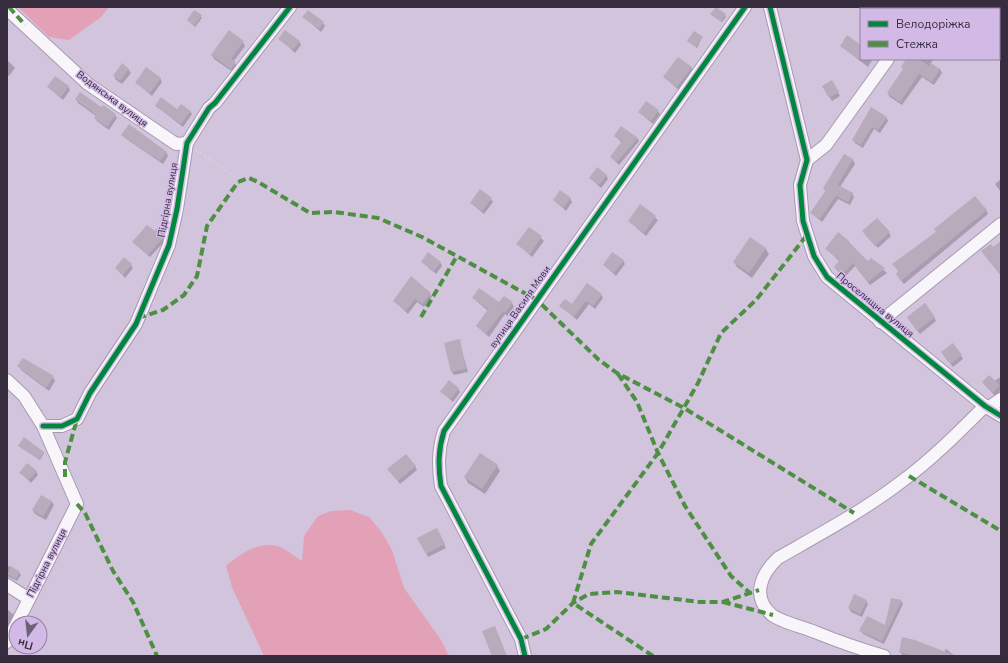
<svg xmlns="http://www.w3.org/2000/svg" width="1008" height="663" viewBox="0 0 1008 663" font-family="'Nunito Sans',sans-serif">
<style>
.green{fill:#e2a1b6}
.shadow{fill:#0003}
.building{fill:#b8abbc}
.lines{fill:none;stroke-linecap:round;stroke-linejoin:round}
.minor-casing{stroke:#a69bae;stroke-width:14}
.path{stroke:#d5d2d9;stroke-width:2;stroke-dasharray:2 3;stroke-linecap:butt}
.minor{stroke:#f8f6fa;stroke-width:12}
.quiet{stroke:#4e8f44;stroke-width:4;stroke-dasharray:8 4;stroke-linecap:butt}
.cycleway-casing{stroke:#d2b9e6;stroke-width:8}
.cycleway{stroke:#00873e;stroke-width:5}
.labels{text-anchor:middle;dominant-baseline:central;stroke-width:3;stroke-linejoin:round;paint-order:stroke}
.street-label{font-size:10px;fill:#362c3d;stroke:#d2b9e6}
</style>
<rect width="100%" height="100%" fill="#d1c4dc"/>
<g class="green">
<polygon points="18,7 109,7 101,17 69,40 49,37"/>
<path d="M 350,510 L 369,517 L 381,531 L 392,550 L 404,588 L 441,640 L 449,656 L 264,656 L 232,587 L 226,566 C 241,553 261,540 280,547 C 288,550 295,557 302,561 L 304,536 L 318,516 L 331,511 Z"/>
</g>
<g class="shadow">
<polygon points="897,7 904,7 902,9"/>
<polygon points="946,7 968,7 967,9 945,9"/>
<polygon points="195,11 202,18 195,27 188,20"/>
<polygon points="711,14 725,15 726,17 722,22"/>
<polygon points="304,17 323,23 325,26 321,32"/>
<polygon points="702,38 697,48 689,42"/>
<polygon points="280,39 299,41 301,45 295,53"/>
<polygon points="243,42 245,46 233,62 237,66 233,72 214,59 212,55"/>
<polygon points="861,45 861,59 873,59 868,67 841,46"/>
<polygon points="907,59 934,59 930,64 940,69 942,73 934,85 922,77 902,105 890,97 888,94 904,70"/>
<polygon points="7,60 15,68 9,76 7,74"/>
<polygon points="691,67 693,71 679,90 664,77"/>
<polygon points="128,69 131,73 122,84 116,80 114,76"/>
<polygon points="160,78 162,82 152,96 137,83"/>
<polygon points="831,81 840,96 832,101 823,86"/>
<polygon points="68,86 70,90 63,100 48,87"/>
<polygon points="76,99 102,109 115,115 117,118 109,130 97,121 95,118 96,116 78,103"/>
<polygon points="156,106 190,111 192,114 183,127"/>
<polygon points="658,111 660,114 653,124 639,112"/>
<polygon points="886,117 888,121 880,133 874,129 863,148 855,143 853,140"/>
<polygon points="123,135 166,152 168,156 163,164 125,138"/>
<polygon points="615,136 637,138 639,141 619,165 612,158 622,143"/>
<polygon points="845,155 853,160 855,164 840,187 852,193 854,197 850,205 838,199 822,222 811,213 826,191 824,189"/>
<polygon points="606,175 608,179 601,188 590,178"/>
<polygon points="1001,179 1001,192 995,184"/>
<polygon points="570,198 572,202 566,211 554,200"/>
<polygon points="491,199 493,202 484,214 471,203"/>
<polygon points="640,206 658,220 646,236 629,221"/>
<polygon points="986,210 988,214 904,284 899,278 937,233"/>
<polygon points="529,228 544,241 532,257 518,244"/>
<polygon points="156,232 164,232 165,235 163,243 150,257 135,244"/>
<polygon points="889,233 891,236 878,248 865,235"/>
<polygon points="848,241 868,262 871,259 887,273 870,285 855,266 844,278 835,268 840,262 827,249"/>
<polygon points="765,248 769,254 752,278 737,267 734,262"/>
<polygon points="623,261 625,264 616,276 604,265"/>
<polygon points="422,262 440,262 442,266 436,274"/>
<polygon points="131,265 133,268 125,278 116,268"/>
<polygon points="430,294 432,297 424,307 417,302 408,314 395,301"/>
<polygon points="601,295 603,298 595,309 589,304 577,320 561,306 573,305"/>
<polygon points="473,298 499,304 512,303 514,307 507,316 505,314 489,337 477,326 488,311"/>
<polygon points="934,317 936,321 920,334 910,321"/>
<polygon points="459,341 468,372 454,375 452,372"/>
<polygon points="953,345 963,359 953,367 944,356"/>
<polygon points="19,366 53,377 55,381 49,391 21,370"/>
<polygon points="1001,377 1001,390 995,396 983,383 994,381"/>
<polygon points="458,389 460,392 453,402 442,392"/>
<polygon points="24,439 44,453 40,460 20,447"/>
<polygon points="415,466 417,470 400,484 388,469"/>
<polygon points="497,466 500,471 485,494 468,483 465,477"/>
<polygon points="36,471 38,475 31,483 21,473"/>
<polygon points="41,496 52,502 54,505 46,520 35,514 33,510"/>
<polygon points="437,529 446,548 428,557 419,539"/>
<polygon points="7,565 19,572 21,575 17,581 7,576"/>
<polygon points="866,601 868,604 862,617 851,612 849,608"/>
<polygon points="901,601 903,604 884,644 863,634 861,631 885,626"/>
<polygon points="7,609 15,616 10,625 7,623"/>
<polygon points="946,649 955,656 903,656 900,652 944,652"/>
</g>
<g class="building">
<polygon points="716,7 726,14 721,22 710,14"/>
<polygon points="194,10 202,15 194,26 187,20"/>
<polygon points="308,10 324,22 319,29 302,17"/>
<polygon points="229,30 244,41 231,59 236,62 231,69 211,55"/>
<polygon points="285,30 300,41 293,50 278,39"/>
<polygon points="694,31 703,37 696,47 687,41"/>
<polygon points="847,35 861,45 861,61 840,46"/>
<polygon points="678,57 692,67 677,87 663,77"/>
<polygon points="906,59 919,59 929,66 931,63 940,69 932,82 919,74 900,102 887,93 903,69 901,67"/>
<polygon points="122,63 129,69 120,81 113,76"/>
<polygon points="146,67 161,78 150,93 135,83"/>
<polygon points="55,76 69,86 61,97 47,87"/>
<polygon points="832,80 839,92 829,98 822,86"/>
<polygon points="80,92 101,107 103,105 116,114 107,127 94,118 96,115 75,99"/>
<polygon points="161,97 177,109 181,104 191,111 181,124 155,106"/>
<polygon points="646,101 659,110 651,121 638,112"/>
<polygon points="871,107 887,117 878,130 872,127 861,145 852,140"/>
<polygon points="129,124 167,152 160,161 121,135"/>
<polygon points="621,126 638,138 617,162 610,157 622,141 614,136"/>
<polygon points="844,154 853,159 838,185 853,193 848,202 836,196 820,219 810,213 826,190 823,188"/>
<polygon points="597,167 607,175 599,185 589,178"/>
<polygon points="480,189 492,198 482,211 470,203"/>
<polygon points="560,190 571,198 563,208 553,200"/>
<polygon points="975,196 987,210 901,281 896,274 898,271 892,264 936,232 934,229"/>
<polygon points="640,204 656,216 644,233 628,221"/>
<polygon points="877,218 890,232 875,246 862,231"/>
<polygon points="147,225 155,231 157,228 164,231 162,241 161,240 148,255 132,242"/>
<polygon points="529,227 542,236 530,254 516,244"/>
<polygon points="838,232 849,241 848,242 868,261 871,258 885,268 868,282 853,263 842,275 834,267 840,260 825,249"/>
<polygon points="750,237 766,248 749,273 733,262"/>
<polygon points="1001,241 1001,276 981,251 991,244 993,247"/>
<polygon points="428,252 441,262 434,271 421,262"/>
<polygon points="612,252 624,260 614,273 603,265"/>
<polygon points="124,257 132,264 123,275 115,268"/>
<polygon points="411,276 431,293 422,304 415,299 406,311 393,301"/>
<polygon points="587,283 602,294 593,306 586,301 574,317 559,306 565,299 572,304"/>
<polygon points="479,288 499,302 504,296 513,302 505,313 503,311 486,334 476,326 488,309 472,298"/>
<polygon points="925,303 935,317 917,331 907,317"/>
<polygon points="460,339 466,369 451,372 444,343"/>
<polygon points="953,343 962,355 950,364 941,352"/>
<polygon points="23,358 54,376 46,388 17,366"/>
<polygon points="989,375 1000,385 993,393 982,382"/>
<polygon points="449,380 459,388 451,399 440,392"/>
<polygon points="24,437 44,452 39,459 18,446"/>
<polygon points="480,453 498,465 482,489 464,477"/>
<polygon points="406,454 416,466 398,481 387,469"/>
<polygon points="27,463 37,471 29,480 19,473"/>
<polygon points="41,495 52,501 43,517 32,510"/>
<polygon points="437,528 445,544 426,554 417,538"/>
<polygon points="11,566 20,572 16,579 7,574"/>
<polygon points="854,594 867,600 860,614 848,608"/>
<polygon points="891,598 902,600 882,641 859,631 867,616 885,625"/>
<polygon points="495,626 507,656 492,656 482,631"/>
<polygon points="902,637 915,640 956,656 915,656 899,652"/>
</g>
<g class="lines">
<defs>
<g id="minor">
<polyline points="770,7 807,160 800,185 803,221 814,256 827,277 985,406 1001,416"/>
<polyline points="7,9 88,84 176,144 187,143"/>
<polyline points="924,9 925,7"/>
<polyline points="807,160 826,145 888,59"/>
<polyline points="880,322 1001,224"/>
<polyline points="7,380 24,396 43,426 77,504 17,623"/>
<polyline points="988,408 1001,399"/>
<polyline points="43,426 62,426 77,419 90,393 136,324 169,245 177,209 187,143 209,108 215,103 290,7"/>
<polyline points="7,585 29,599"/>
<polyline points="7,642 16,625"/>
<path d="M 525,656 L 521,639 L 441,486 C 438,466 438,450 444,431 L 745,7"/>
<path d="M 884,656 C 860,649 837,641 815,632 C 803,627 781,622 772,615 C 751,597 761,574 778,558 C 820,534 863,511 901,482 C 931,460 958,433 985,406"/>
</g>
</defs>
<use href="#minor" class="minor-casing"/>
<polyline class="path" points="196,150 241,181"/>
<use href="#minor" class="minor"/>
<g class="quiet">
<polyline points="9,7 25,25"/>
<polyline points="421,317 457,256"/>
<polyline points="138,318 163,310 184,295 197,276 207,226 238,182 249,178 258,182 310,213 334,212 378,218 422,237 537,300 599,360 617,373 684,408 854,513"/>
<polyline points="618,374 637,402 658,453 685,506 731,576 750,593"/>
<polyline points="909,476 1001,531"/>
<polyline points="65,477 65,462 77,419"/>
<polyline points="77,504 85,513 113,571 133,602 157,656"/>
<polyline points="723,602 773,615"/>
<polyline points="521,639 546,629 573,603 589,594 617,592 700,602 723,602 759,590"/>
<polyline points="653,656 573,603 591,544 658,453 698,383 721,333 756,300 807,235"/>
</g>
<defs>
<g id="cycleway">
<polyline points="770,7 807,160 800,185 803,221 814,256 827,277 985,406 1001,416"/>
<polyline points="43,426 62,426 77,419 90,393 136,324 169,245 177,209 187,143 209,108 215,103 290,7"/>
<path d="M 525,656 L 521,639 L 441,486 C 438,466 438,450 444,431 L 745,7"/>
</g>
</defs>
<use href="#cycleway" class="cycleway-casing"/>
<use href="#cycleway" class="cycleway"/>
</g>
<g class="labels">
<g class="street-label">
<text transform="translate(112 99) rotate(37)">Водянська вулиця</text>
<text transform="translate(168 200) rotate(-80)">Підгірна вулиця</text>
<text transform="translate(875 305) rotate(39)">Проселищна вулиця</text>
<text transform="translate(520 307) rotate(-55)">вулиця Василя Мови</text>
<text transform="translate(47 563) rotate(-63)">Підгірна вулиця</text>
</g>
</g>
<rect width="1008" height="663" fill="none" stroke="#362c3d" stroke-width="16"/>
<rect x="860" y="8" width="140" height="52" fill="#d2b9e6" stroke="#9481a2"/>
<rect x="868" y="21" width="20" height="6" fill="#00873e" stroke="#9481a2"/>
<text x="896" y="28" font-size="12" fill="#362c3d">Велодоріжка</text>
<rect x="868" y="41" width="20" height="6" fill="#4e8f44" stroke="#9481a2"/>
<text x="896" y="48" font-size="12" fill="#362c3d">Стежка</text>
<g transform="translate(28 635) rotate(195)"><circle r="19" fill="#d2b9e6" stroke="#9481a2"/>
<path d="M0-3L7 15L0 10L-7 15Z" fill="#6c6175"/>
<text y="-6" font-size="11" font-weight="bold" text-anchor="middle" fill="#362c3d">Пн</text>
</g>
</svg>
